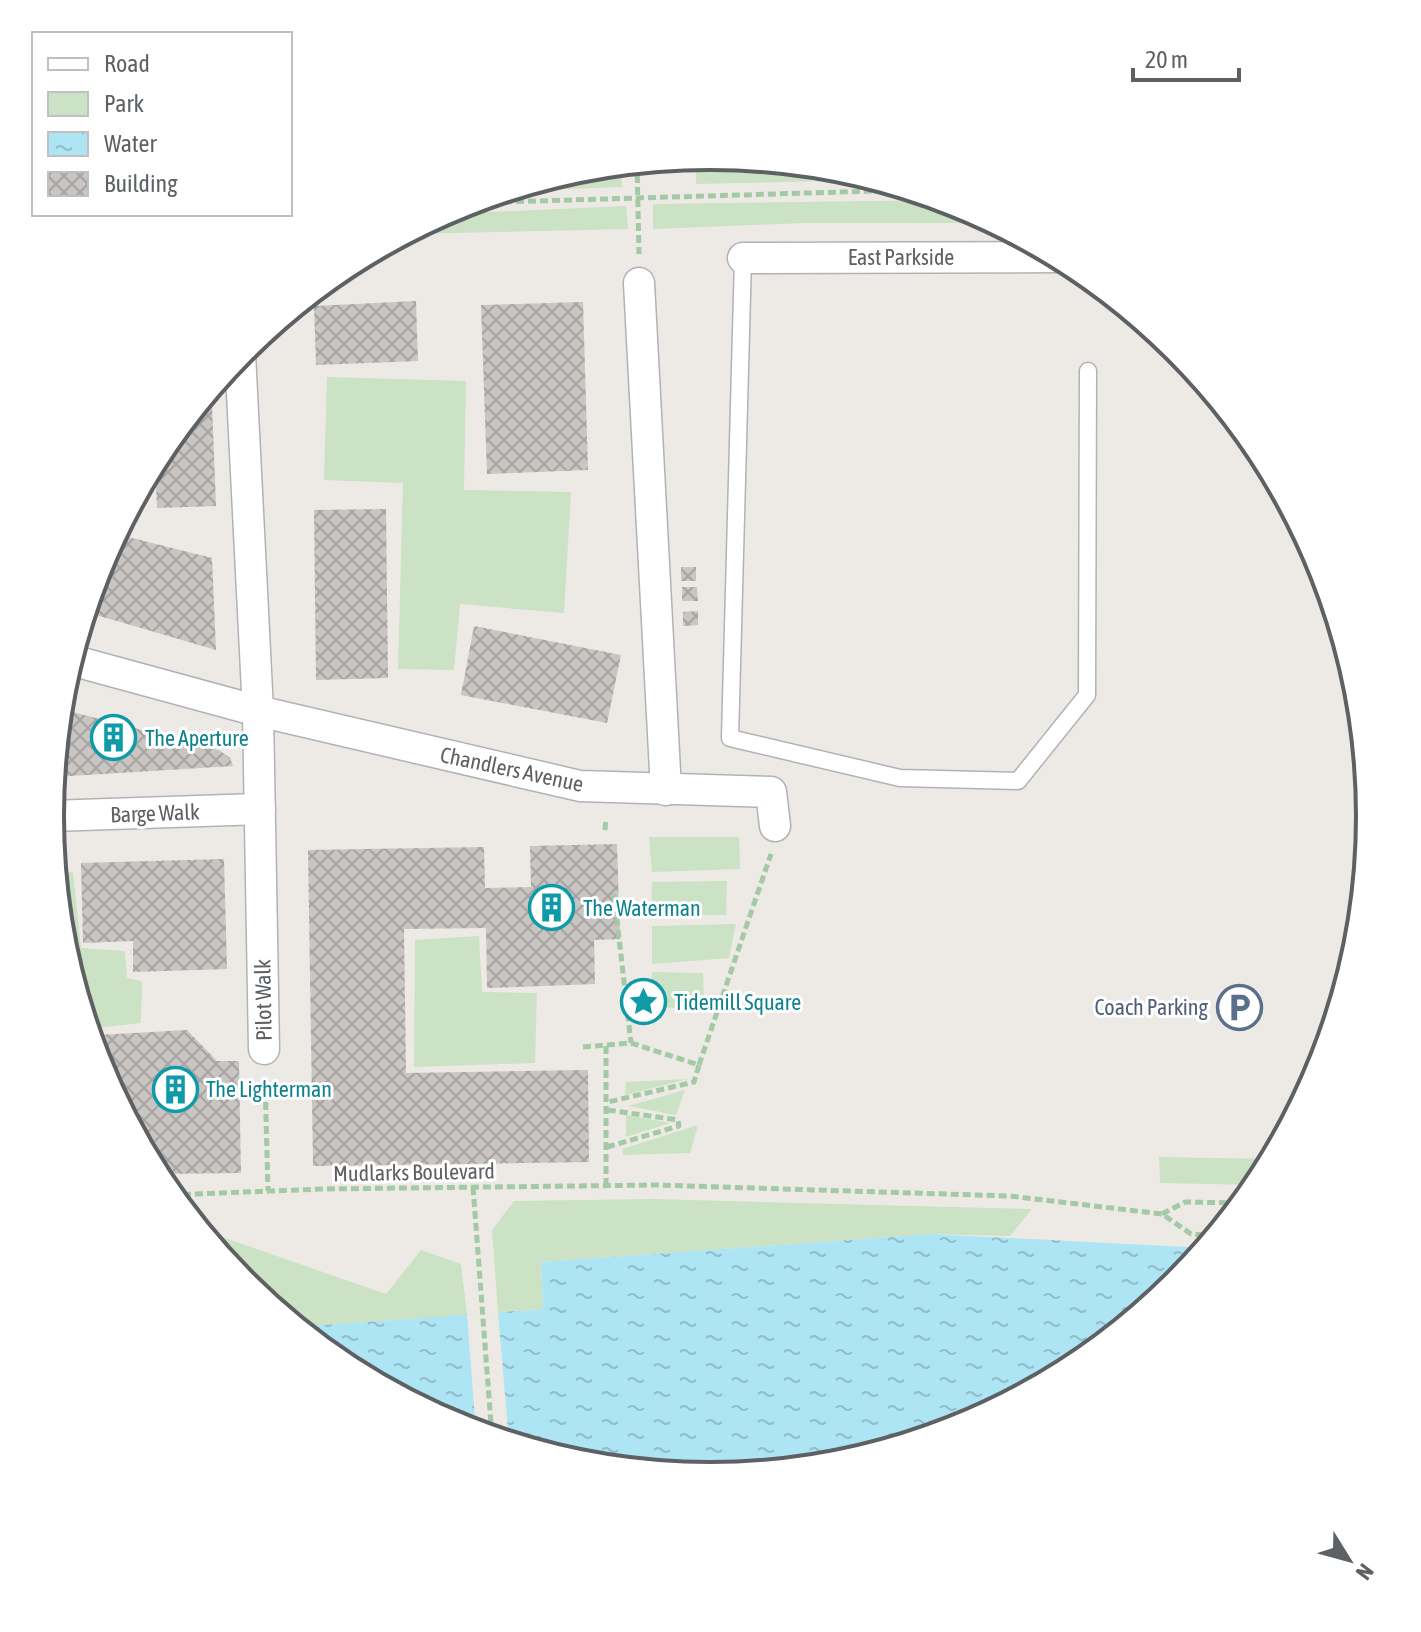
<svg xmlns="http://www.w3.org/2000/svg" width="1421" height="1632" viewBox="0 0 1421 1632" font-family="'Asap Condensed',sans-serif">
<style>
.green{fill:#cbe2c4}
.water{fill:url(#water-ripples)}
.pier{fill:#edeae5}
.building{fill:url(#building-cross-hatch)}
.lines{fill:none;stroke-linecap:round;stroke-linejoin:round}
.lane-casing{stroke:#b0b3b6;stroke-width:19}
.street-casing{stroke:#b0b3b6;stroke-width:33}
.path{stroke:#a3c9a5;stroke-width:5;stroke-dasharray:8 4;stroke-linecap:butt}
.lane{stroke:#fff;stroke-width:16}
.street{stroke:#fff;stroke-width:30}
.labels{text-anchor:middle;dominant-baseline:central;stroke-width:6;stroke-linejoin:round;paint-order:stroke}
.street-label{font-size:22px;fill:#5d6164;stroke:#fff}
.culture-label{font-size:22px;fill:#0d838f;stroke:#fff;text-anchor:start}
.service-label{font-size:22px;fill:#4e5e75;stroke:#fff;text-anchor:end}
.rim{fill:none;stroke:#5d6164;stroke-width:4}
</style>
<defs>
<pattern id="water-ripples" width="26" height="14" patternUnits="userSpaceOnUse" patternTransform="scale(2)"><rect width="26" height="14" fill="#aee5f5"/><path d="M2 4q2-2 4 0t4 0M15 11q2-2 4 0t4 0" fill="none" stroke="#91bdca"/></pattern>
<pattern id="building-cross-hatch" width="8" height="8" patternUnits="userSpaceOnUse" patternTransform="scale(2)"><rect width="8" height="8" fill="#c9c5c2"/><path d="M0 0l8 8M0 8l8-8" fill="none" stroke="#a6a3a1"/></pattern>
</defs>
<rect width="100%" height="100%" fill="#edeae5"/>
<g class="green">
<polygon points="777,162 840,168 880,180 696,184 696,164"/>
<polygon points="621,165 622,187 505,191 582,168"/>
<polygon points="945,200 996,223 803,223 653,229 653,204"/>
<polygon points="626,206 628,229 404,234 443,214"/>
<polygon points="327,377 466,381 464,490 571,492 564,613 460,604 454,670 398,669 403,483 324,480"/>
<polygon points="649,837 739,837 740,869 652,872"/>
<polygon points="73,872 81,948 125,951 127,978 142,981 141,1023 96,1028 96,1056 63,944 56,874"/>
<polygon points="727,881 726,915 651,916 652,882"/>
<polygon points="736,924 729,958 652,964 652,926"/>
<polygon points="479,936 482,992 537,993 535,1063 414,1067 415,940"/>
<polygon points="652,972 703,973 704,1007 652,1008"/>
<polygon points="688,1079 625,1095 626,1082"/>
<polygon points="685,1090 676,1115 628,1106"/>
<polygon points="626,1115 670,1123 626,1137"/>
<polygon points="698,1125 690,1153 623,1155 622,1149"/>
<polygon points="1159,1157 1272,1159 1258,1185 1160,1183"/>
<polygon points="653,1199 1032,1209 1010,1236 932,1234 541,1262 543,1309 498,1312 492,1230 514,1201"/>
<polygon points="199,1229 386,1294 421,1250 461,1264 467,1315 297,1327 243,1283"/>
</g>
<polygon class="water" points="932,1234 1206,1248 1177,1283 1077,1365 963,1426 839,1464 710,1476 581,1464 457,1426 343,1365 297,1327 543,1309 541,1262"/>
<polygon class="pier" points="498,1312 509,1442 476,1432 467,1315"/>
<g class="building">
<polygon points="416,301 418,361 316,365 314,306"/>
<polygon points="583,302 588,470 487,474 481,305"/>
<polygon points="212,404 216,506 157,508 155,461 198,405"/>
<polygon points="386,509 388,678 316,680 314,510"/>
<polygon points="116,534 212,558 216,650 86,612 100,563"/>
<rect x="681" y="567" width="15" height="14"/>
<polygon points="682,587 697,587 698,601 682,601"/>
<polygon points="698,611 698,625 683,626 683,612"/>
<polygon points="474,626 621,655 607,723 461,695"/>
<polygon points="61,709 219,750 230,758 233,766 54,777"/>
<polygon points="617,844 620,939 594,940 595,984 487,988 486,928 404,929 406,1073 588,1070 589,1162 313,1166 308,850 484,847 485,888 531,887 530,846"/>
<polygon points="224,859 227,969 133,972 133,941 83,943 81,863"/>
<polygon points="187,1030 217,1061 239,1061 241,1173 157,1174 100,1068 98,1035"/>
</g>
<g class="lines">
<defs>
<polyline id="lane" points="743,258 730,738 900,778 1018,781 1087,695 1088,371"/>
<g id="street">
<polyline points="743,258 1059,257"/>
<polyline points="639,283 666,790"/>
<polyline points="240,353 258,711 264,1049"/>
<polyline points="71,660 258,711 580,786 771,792 775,826"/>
<polyline points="50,816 260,809"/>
</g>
</defs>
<use href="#lane" class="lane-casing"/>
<use href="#street" class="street-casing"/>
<g class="path">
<polyline points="679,159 733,158"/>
<polyline points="637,163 639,254"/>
<polyline points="468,203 910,190"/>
<polyline points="605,830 606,818"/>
<polyline points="614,894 631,1043"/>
<polyline points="583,1047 631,1043 699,1065 694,1082 608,1102"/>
<polyline points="699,1065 771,854"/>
<polyline points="265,1078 268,1191"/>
<polyline points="607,1147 679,1126 678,1120 608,1110"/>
<polyline points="606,1186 606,1045"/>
<polyline points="473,1187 492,1437"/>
<polyline points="171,1195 321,1189 657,1185 1010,1196 1162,1214 1191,1234 1216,1236"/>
<polyline points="1162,1214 1185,1202 1243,1203"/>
</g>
<use href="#lane" class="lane"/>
<use href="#street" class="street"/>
</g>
<defs>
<symbol id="building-ring" viewBox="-11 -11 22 22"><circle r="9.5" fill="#fff" stroke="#0f9aa8" stroke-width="1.5"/><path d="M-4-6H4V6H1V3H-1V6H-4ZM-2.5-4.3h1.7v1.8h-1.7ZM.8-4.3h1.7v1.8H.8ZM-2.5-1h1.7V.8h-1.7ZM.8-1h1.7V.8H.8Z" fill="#0f9aa8"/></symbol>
<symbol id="sight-ring" viewBox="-11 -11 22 22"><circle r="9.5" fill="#fff" stroke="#0f9aa8" stroke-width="1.5"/><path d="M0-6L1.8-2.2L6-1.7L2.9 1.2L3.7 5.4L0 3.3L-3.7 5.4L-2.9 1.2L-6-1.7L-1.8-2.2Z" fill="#0f9aa8"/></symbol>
<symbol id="parking-ring" viewBox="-11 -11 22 22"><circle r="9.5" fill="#fff" stroke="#5c6f8a" stroke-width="1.5"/><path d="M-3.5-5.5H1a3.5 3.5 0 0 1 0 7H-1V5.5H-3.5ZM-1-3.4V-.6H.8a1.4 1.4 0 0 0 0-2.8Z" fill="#5c6f8a"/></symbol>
</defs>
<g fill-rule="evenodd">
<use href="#building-ring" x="88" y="712" width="51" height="51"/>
<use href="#building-ring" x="526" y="882" width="51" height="51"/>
<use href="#sight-ring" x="618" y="976" width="51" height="51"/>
<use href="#parking-ring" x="1214" y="982" width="51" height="51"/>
<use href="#building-ring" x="150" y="1064" width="51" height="51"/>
</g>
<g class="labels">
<g class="street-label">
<text x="901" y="257">East Parkside</text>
<text transform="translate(512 769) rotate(12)">Chandlers Avenue</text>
<text transform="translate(155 813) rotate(-2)">Barge Walk</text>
<text transform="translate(263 1000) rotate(-91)">Pilot Walk</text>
<text transform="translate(414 1172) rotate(-1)">Mudlarks Boulevard</text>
</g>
<g class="culture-label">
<text x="145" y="738">The Aperture</text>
<text x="583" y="908">The Waterman</text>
<text x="674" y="1002">Tidemill Square</text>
<text x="206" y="1089">The Lighterman</text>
</g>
<g class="service-label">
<text x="1208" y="1007">Coach Parking</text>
</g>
</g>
<path d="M0 0H1421V1632H0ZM64 816a646 646 0 1 1 1292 0a646 646 0 1 1-1292 0Z" fill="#fff" fill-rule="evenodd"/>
<path class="rim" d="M64 816a646 646 0 1 1 1292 0a646 646 0 1 1-1292 0Z"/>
<rect x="32" y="32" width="260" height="184" fill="#ffffff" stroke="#bec0c1" stroke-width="2"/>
<rect x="48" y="58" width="40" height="12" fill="#ffffff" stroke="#bec0c1" stroke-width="2"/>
<text x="104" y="72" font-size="24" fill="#5d6164">Road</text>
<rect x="48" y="92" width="40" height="24" fill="#cbe2c4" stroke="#bec0c1" stroke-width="2"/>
<text x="104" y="112" font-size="24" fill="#5d6164">Park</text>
<rect x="48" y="132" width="40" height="24" fill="url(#water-ripples)" stroke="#bec0c1" stroke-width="2"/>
<text x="104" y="152" font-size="24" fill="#5d6164">Water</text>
<rect x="48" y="172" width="40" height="24" fill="url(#building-cross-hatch)" stroke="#bec0c1" stroke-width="2"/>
<text x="104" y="192" font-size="24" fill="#5d6164">Building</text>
<g transform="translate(1349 1560) rotate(127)" stroke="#ffffff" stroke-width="6" paint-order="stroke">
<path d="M0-6L14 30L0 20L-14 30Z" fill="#5d6164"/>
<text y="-12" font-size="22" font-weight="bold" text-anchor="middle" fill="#5d6164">N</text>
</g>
<path d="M1133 68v12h106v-12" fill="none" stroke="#5d6164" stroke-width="4"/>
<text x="1145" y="68" font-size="24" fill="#5d6164" stroke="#ffffff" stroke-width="6" paint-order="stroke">20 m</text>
</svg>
